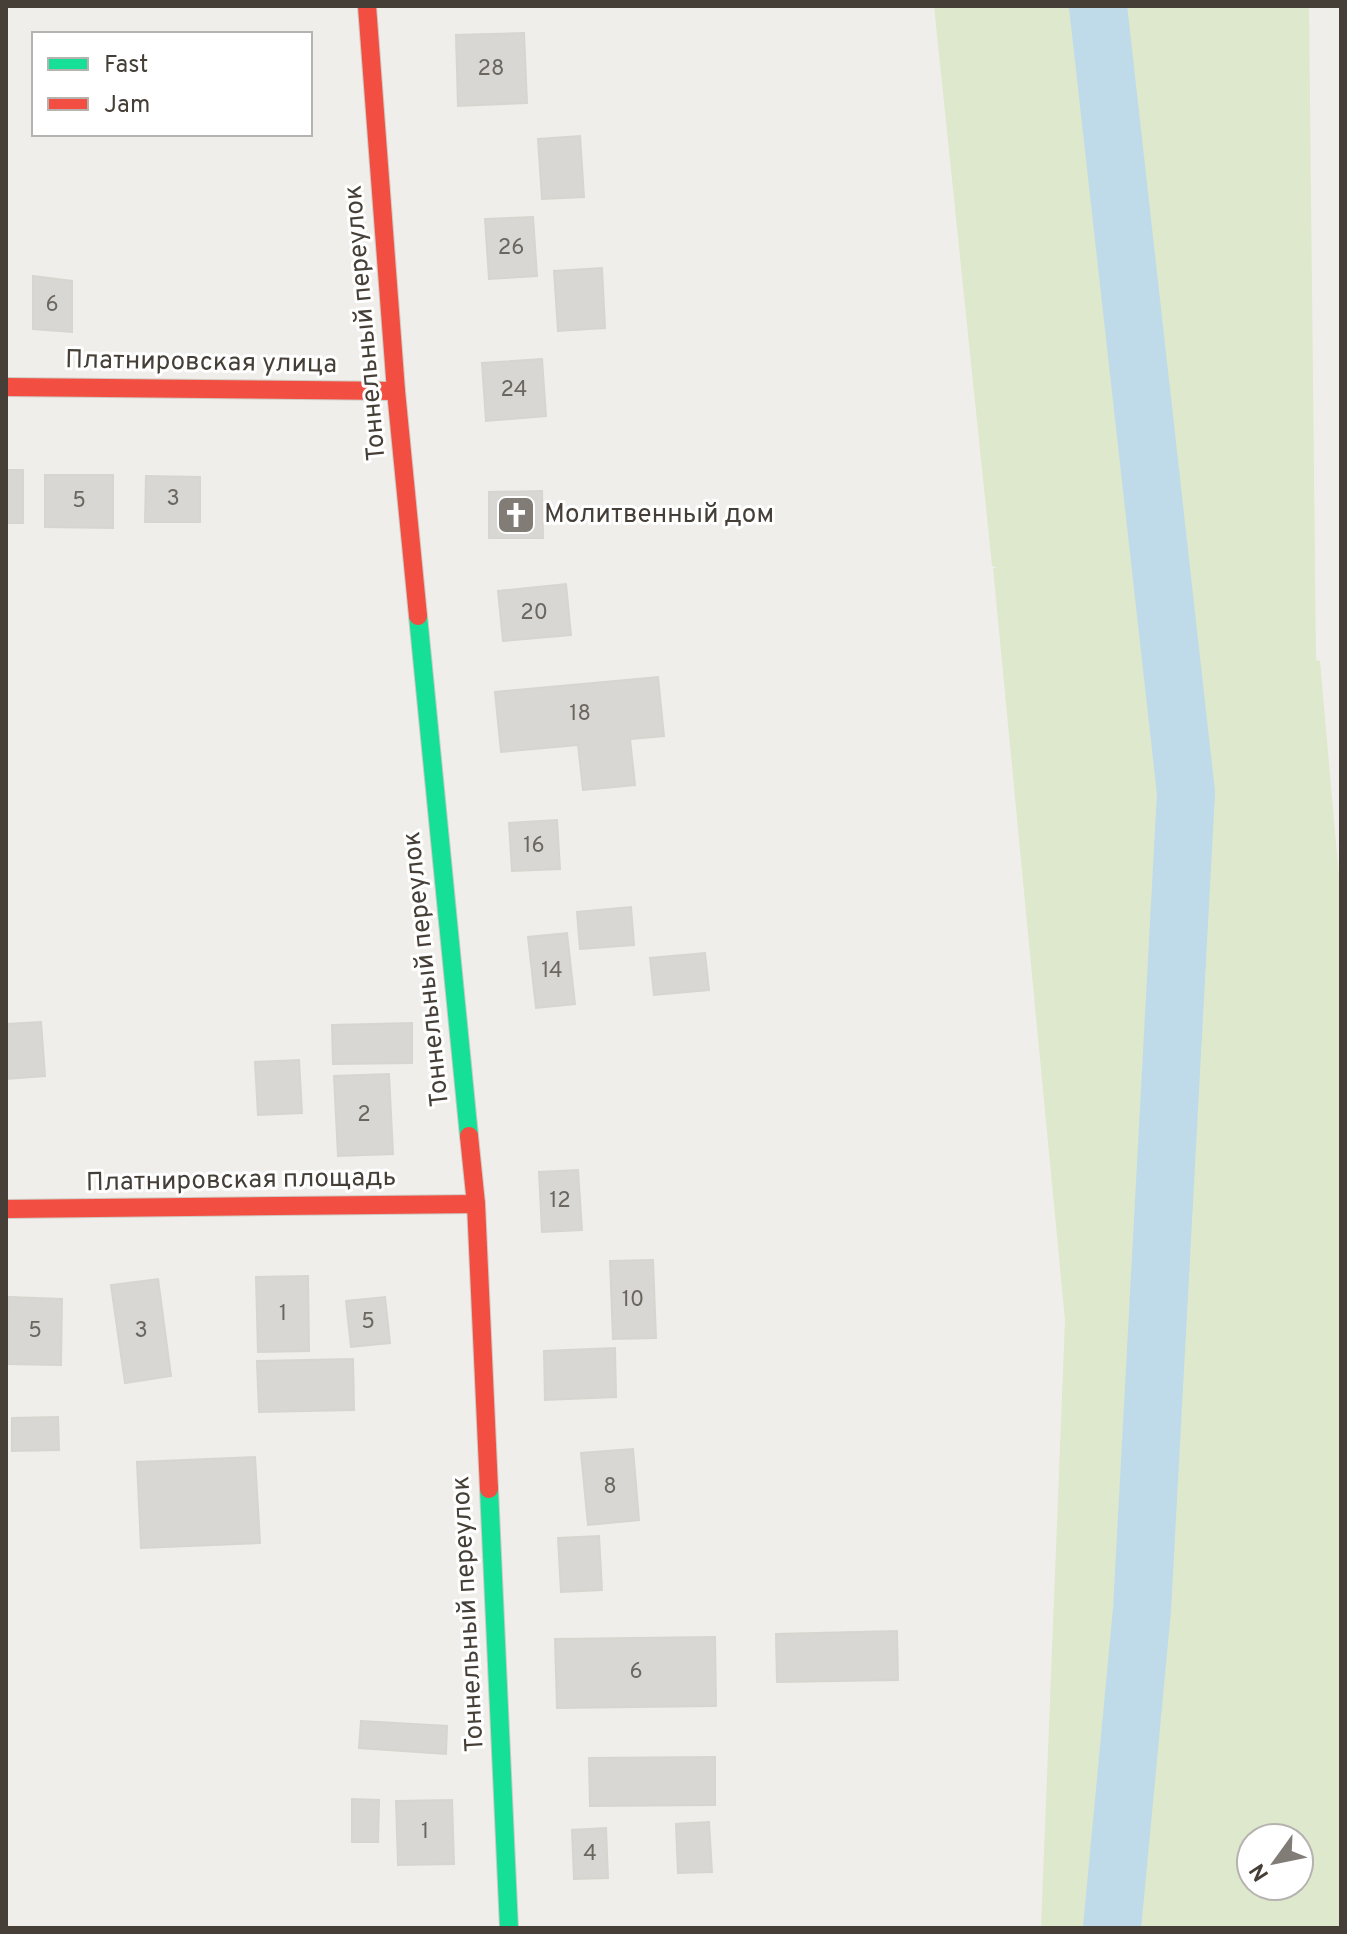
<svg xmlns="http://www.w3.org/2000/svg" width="1347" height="1934" viewBox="0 0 1347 1934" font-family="Overpass,sans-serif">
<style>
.green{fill:#dee8cd;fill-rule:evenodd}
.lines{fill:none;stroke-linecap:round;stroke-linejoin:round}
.river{stroke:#bfdae9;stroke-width:58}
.building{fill:#d9d7d3;stroke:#d8d5d0;stroke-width:2}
.fast-casing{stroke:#cecac2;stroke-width:20}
.jam-casing{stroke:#cecac2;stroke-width:20}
.fast{stroke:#16e098;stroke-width:18}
.jam{stroke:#f24e42;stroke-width:18}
.labels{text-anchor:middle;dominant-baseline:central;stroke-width:6;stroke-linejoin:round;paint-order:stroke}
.number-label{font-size:22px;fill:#6b665f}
.street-label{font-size:26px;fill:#453f37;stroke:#fff}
.poi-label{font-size:26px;fill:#453f37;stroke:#fff;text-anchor:start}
</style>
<rect width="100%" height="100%" fill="#f0eeea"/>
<path class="green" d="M 934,6 L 1309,6 L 1316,660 L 1320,661 L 1341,900 L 1341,1928 L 1041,1928 L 1065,1320 L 993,568 L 997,568 L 992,566 ZM 1251,1838 L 1299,1838 L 1299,1886 L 1251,1886 Z"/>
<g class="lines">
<polyline class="river" points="1098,6 1186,793 1142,1610 1112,1928"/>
</g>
<g class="building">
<polygon points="524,33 527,103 458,106 456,35"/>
<polygon points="580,136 584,197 542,199 538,139"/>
<polygon points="533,217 537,276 489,279 485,219"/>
<polygon points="602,268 605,328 558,331 554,271"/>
<polygon points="33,276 72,281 72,332 33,329"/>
<polygon points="542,359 546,416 486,421 482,363"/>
<rect x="6" y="470" width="17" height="53"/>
<polygon points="45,475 113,475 113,528 45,527"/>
<polygon points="146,476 200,477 200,522 145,522"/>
<polygon points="542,491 543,538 489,538 489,492"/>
<polygon points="566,584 571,635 503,641 498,591"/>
<polygon points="658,677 664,736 630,739 635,785 583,790 578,745 501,752 495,692"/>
<polygon points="557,820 560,869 512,871 509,823"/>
<polygon points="631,907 634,945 580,949 577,912"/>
<polygon points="567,933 575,1004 536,1008 528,937"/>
<polygon points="705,953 709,990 654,995 650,958"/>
<polygon points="41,1022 45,1076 6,1079 6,1024"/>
<polygon points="412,1023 412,1063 333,1064 332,1025"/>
<polygon points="299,1060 302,1113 258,1115 255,1062"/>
<polygon points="389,1074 393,1154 338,1156 334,1076"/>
<polygon points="578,1170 582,1230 542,1232 539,1172"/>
<polygon points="653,1260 656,1338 613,1339 610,1261"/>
<polygon points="308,1276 309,1351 258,1352 256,1277"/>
<polygon points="158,1279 171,1376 125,1383 111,1285"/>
<polygon points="9,1297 62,1299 61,1365 8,1364"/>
<polygon points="385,1297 390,1343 351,1347 346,1301"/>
<polygon points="615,1348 616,1397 545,1400 544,1351"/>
<polygon points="353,1359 354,1410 259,1412 257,1361"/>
<polygon points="58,1417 59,1450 12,1451 12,1418"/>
<polygon points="633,1449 639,1520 588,1525 581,1453"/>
<polygon points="255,1457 260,1543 141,1548 137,1462"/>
<polygon points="599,1536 602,1590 561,1592 558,1538"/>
<polygon points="897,1631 898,1680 777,1682 776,1634"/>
<polygon points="715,1637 716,1706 557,1708 555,1639"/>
<polygon points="361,1721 447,1726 446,1754 359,1748"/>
<polygon points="715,1757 715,1805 590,1806 589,1758"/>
<polygon points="352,1799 379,1800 378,1842 352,1842"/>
<polygon points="452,1800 454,1864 398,1865 396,1801"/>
<polygon points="709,1822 712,1872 678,1873 676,1824"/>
<polygon points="606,1828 608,1878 574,1879 572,1830"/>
</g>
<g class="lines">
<defs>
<g id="fast">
<polyline points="418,616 469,1136"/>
<polyline points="489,1489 509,1928"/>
</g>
<g id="jam">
<polyline points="367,6 396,391 418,616"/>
<polyline points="6,387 396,391"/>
<polyline points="469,1136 476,1204 489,1489"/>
<polyline points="6,1209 476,1204"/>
</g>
</defs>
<use href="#fast" class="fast-casing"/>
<use href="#jam" class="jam-casing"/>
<use href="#fast" class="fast"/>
<use href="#jam" class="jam"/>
</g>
<defs>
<symbol id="church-square" viewBox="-11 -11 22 22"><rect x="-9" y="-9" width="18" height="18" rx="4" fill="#817c76" stroke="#fff"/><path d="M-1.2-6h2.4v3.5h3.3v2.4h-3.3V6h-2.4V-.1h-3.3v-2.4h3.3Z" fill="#fff"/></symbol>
</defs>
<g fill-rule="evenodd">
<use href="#church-square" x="494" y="493" width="44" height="44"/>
</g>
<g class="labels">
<g class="number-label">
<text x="491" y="69">28</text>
<text x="511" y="248">26</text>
<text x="52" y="305">6</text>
<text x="514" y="390">24</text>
<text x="173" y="499">3</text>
<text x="79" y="501">5</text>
<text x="534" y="613">20</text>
<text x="580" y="714">18</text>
<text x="534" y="846">16</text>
<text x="552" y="971">14</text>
<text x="364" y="1115">2</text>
<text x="560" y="1201">12</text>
<text x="633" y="1300">10</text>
<text x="283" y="1314">1</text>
<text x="368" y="1322">5</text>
<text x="35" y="1331">5</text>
<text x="141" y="1331">3</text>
<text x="610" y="1487">8</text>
<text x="636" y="1672">6</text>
<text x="425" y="1832">1</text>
<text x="590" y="1854">4</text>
</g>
<g class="street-label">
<text transform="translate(366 323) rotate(-95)">Тоннельный переулок</text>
<text transform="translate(201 363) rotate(1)">Платнировская улица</text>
<text transform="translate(427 969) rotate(-96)">Тоннельный переулок</text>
<text transform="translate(241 1181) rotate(-1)">Платнировская площадь</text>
<text transform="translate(469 1614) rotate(-93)">Тоннельный переулок</text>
</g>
<g class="poi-label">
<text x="544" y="515">Молитвенный дом</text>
</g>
</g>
<rect width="1347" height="1934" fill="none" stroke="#453f37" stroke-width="16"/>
<rect x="32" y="32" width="280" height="104" fill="#ffffff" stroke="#b5b2af" stroke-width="2"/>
<rect x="48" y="58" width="40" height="12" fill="#16e098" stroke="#b5b2af" stroke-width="2"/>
<text x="104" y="72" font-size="24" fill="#453f37">Fast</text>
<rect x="48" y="98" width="40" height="12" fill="#f24e42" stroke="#b5b2af" stroke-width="2"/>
<text x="104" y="112" font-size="24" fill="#453f37">Jam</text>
<g transform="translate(1275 1862) rotate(237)"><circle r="38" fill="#ffffff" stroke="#b5b2af" stroke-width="2"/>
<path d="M0-6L14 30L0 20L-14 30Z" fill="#817c76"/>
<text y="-12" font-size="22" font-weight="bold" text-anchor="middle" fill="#453f37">N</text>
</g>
</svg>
